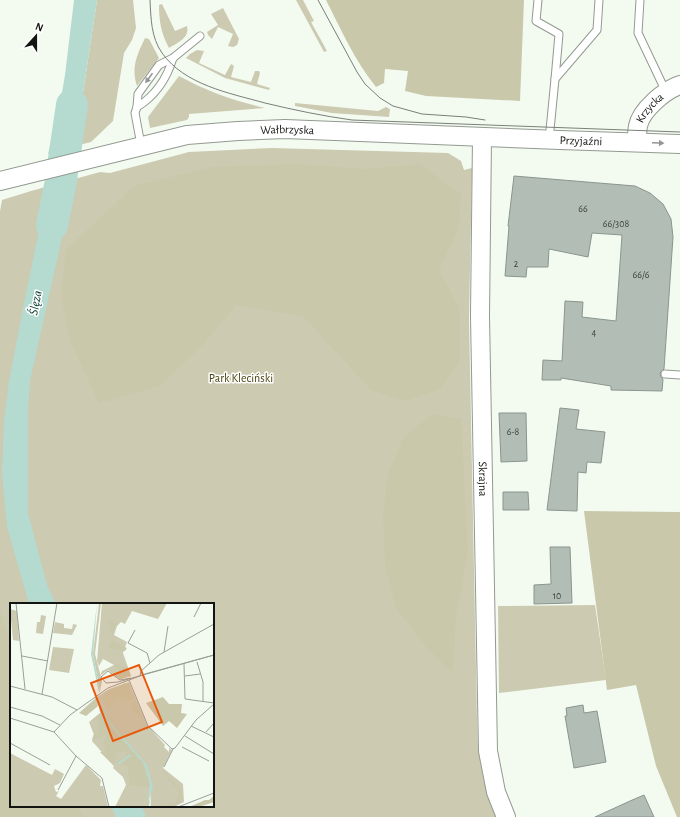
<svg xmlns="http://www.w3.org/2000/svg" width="680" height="817" viewBox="0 0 680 817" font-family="'Alegreya Sans',sans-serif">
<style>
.green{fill:#cccab1;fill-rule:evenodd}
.forest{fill:#cac8aa}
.water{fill:#b5dacf}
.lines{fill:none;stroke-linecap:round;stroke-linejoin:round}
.river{stroke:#b5dacf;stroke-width:32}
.building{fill:#b2bdb6;stroke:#8a958e}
.service-casing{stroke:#939a91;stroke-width:9}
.tertiary-casing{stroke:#939a91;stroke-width:20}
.service{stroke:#fff;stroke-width:7}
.tertiary{stroke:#fff;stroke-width:18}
.tram{stroke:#7a7f79;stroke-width:1}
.oneway{fill:#949694}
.labels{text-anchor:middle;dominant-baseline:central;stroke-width:3;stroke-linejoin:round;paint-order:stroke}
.number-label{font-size:10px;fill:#3a3f3a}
.street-label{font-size:12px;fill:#121511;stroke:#fff}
.park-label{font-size:12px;fill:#48430e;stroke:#fff}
.water-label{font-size:13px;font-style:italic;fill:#00372d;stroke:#fff}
.inset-river{fill:none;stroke:#b5dacf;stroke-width:2}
.inset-road{fill:none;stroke:#999f97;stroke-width:1}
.view{fill:#e8590c;fill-opacity:0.15;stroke:#e8590c;stroke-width:2}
.inset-edge{fill:none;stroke:#121511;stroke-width:2}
</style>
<rect width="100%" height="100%" fill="#f3fbf1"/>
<g class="green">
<polygon points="97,0 133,0 136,28 132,40 124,53 113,121 91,142 75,146"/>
<polygon points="296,0 303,0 314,21 311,22 327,51 324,52"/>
<path d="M 162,4 L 175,31 L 187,26 C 190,38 177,43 169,48 C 161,33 159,21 159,5 Z"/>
<polygon points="223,8 239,39 237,45 233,47 228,46 233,34 218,27 212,39 208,35 207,32 218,25 211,14"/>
<path d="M 145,38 L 149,39 L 159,58 L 137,86 C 131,67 137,55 145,38 Z"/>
<polygon points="197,50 204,51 199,63 225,75 231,64 234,66 231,77 251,82 255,71 259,71 260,73 257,84 270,88 269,90 225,78 186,58 190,54"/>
<path d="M 179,76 C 206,91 235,101 265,108 L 189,114 L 189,117 L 187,120 L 150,128 L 148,117 Z"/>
<polygon points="295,103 378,111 386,107 390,109 389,117 332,113 295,106"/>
<path d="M 272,148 L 448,153 L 461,161 L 464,170 L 472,168 L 469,319 L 477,719 L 478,749 L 484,781 L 497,817 L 0,817 L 0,211 L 2,200 L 31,191 L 100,172 L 110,173 L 189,152 ZM 11,604 L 213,604 L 213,806 L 11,806 Z"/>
<polygon points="595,605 606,680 499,693 498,606"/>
</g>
<g class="forest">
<path d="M 326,0 L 524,0 L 520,101 L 426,96 L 405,91 L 408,71 L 385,69 L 384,83 L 376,87 C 355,61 341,30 326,0 Z"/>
<polygon points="296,164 364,169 420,164 461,194 459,228 439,270 460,309 460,361 440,389 405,401 371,390 303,316 236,305 203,345 160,386 99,403 70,341 61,296 66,250 134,186 212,167"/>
<polygon points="432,414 461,419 468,552 456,615 453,673 427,648 396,608 385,565 383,515 388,474 403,438"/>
<polygon points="584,511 680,512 680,817 677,817 656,766 636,685 607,690"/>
<polygon points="0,611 11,643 11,806 78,806 83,817 0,817"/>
</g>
<g class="water">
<polygon points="74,0 97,0 75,146 48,154 50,146 54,139 65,75"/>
<polygon points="72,179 61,242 30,381 28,411 28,513 47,585 56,604 29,604 7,527 2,472 4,422 9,382 24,303 47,192 47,186"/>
<polygon points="111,806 142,806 146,817 116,817"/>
</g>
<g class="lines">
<polyline class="river" points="52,225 60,186 72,105"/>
</g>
<g class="building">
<polygon points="514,176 635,186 650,193 663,204 671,219 673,237 664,369 660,373 661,377 663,379 662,391 611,390 611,386 561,378 561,380 542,380 543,360 562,361 565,301 583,302 582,317 616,321 622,235 592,233 588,257 549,249 548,267 527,267 526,277 505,276 509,226 508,226"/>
<polygon points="560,408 579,410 576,429 605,432 601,463 587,462 586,473 578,472 577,511 547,510"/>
<polygon points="499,413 526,413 527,461 501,462"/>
<polygon points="503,492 528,492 529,510 503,510"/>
<polygon points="550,547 570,547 572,603 534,604 534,585 551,584"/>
<polygon points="583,705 584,713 597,711 606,762 574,768 565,716 567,716 566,708"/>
<polygon points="644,795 654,817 595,817 630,801"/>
</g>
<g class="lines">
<defs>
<g id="service">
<polyline points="538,0 536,21 559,34 555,79"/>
<polyline points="640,0 638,33 666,92"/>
<path d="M 137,107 C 155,96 167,78 173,58"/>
<polyline points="549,140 555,79 597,30 599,0"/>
<polyline points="141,145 135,113 137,107 138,94 159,65 173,58 200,36"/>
<polyline points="665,374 680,375"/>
</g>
<g id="tertiary">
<path id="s1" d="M 482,137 L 480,316 L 488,751 L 496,792 L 506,817"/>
<path id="s2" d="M 637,142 C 637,137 637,131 638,126 C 641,110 665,90 680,85"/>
<path id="s3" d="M 0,181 L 187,135 L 238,131 L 285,129 L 560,140 L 680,144"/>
</g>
</defs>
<use href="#service" class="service-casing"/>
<use href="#tertiary" class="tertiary-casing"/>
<use href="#service" class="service"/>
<use href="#tertiary" class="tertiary"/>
<g class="tram">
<path d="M 150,0 C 151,19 151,37 162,53 C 185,85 229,93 265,103 C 294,110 323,116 352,120 L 680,132"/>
<polyline points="318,0 357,72 365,84 380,98 393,106 422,114 466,117 485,120"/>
</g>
</g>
<defs><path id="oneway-solid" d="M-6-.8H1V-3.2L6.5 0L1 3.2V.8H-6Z"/></defs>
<g class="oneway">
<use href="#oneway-solid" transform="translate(149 78) rotate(126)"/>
<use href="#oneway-solid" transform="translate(658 143) rotate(3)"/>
</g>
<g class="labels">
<g class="number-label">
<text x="583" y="209">66</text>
<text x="616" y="224">66/308</text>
<text x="516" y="264">2</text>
<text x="641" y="275">66/6</text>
<text x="594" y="333">4</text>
<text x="513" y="432">6-8</text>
<text x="557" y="596">10</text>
</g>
<g class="street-label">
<text stroke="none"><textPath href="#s2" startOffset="38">Krzycka</textPath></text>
<text stroke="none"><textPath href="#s3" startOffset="293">Wałbrzyska</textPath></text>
<text stroke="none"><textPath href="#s3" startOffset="587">Przyjaźni</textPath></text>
<text stroke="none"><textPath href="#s1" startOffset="342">Skrajna</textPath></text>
</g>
<g class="park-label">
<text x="241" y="378">Park Kleciński</text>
</g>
<g class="water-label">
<text transform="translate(36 303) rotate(-79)">Ślęza</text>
</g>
</g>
<g transform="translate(10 603)">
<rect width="204" height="204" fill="#f3fbf1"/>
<path d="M 89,0 L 91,0 L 85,51 L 92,78 L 90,88 L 83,51 ZM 92,0 L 157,0 L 148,16 L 122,8 L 115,21 L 111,19 L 107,23 L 104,32 L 117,39 L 113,50 L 121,73 L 110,76 L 98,67 L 90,73 L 92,68 L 104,62 L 93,56 L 89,63 L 87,58 ZM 0,6 L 7,8 L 9,38 L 3,37 ZM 31,12 L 36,13 L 33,31 L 26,30 L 27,19 L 30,19 ZM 45,19 L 54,21 L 54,25 L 62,26 L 63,21 L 67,22 L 62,32 L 43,30 ZM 43,44 L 64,46 L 59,70 L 39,67 ZM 119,79 L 137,122 L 155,142 L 154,144 L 159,149 L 159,145 L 162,147 L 153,165 L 173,181 L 174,199 L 164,204 L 141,204 L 140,184 L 139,204 L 105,204 L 116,182 L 113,174 L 103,165 L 104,163 L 82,138 L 84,131 L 79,119 L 90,110 L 87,94 L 99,86 ZM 0,150 L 42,172 L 45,166 L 54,171 L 50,180 L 44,183 L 46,189 L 49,188 L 46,193 L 51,196 L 76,162 L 91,177 L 90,183 L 93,183 L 98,204 L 0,204 Z" fill="#cccab1"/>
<path d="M 99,15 L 106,22 L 102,32 L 98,27 L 101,23 L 97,18 ZM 103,38 L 117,45 L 115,48 L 99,46 L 100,39 ZM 106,60 L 118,65 L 121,73 L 110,76 L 107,74 L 101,69 L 107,70 L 110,67 L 104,63 ZM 115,80 L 119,81 L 123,96 L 118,98 L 106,95 L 99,106 L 93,96 L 96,90 ZM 87,94 L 88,103 L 76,113 L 69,110 ZM 153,94 L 159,101 L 172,101 L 171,110 L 177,111 L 167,125 L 159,118 L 153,123 L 136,100 ZM 125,97 L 129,106 L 132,115 L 122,106 L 122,100 ZM 91,110 L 100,125 L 131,156 L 140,184 L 120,182 L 118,164 L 112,161 L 110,163 L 107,158 L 115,154 L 116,148 L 106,150 L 104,163 L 90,149 L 96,149 L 93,141 L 96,132 L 82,137 L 84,131 L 80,121 L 87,132 L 89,116 L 81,118 ZM 152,167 L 172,187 L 171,199 L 161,204 L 152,204 L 166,200 L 170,187 L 160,179 ZM 204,193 L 204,199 L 189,204 L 179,204 L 195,197 L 199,197 Z" fill="#cac8aa"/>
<path d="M 87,0 L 83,51 L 90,88 L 89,90 L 81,51 ZM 91,91 L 97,116 L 137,162 L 143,184 L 139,196 L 141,204 L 138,197 L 140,181 L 134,161 L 96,117 Z" fill="#b5dacf"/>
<path class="inset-river" d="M 108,161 L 120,152"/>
<path class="inset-road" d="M 6,0 L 15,86M 184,14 L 191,0M 125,27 L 118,40 L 137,50 L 140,60M 154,49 L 158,23M 12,53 L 38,58M 187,59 L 193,79 L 193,98M 174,61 L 175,96 L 204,100M 130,73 L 131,68 L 149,52 L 204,21M 175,73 L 190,71M 121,75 L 110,77 L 98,68 L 91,74 L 96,80 L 108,79 L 204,52M 119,77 L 138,123 L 162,146 L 165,145 L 186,117 L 204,101M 0,83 L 42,94 L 67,107M 32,91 L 47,0M 0,104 L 32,113 L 50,122M 0,115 L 44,129 L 60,112 L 98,85 L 135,71 L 204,52M 181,123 L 204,134M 44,129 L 66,153 L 92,175 L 99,204M 196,129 L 204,120M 175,133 L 204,151M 0,140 L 40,162M 172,144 L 199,158M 154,164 L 163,146M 48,187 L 66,153M 168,204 L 204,190"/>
<path class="view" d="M 129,62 L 152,119 L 103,138 L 81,80 Z"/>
<rect width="204" height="204" class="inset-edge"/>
</g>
<g transform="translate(36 36) rotate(21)" stroke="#ffffff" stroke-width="3" paint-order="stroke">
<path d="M0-3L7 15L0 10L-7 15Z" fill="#121511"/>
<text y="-6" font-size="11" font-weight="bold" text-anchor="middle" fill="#121511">N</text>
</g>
</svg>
